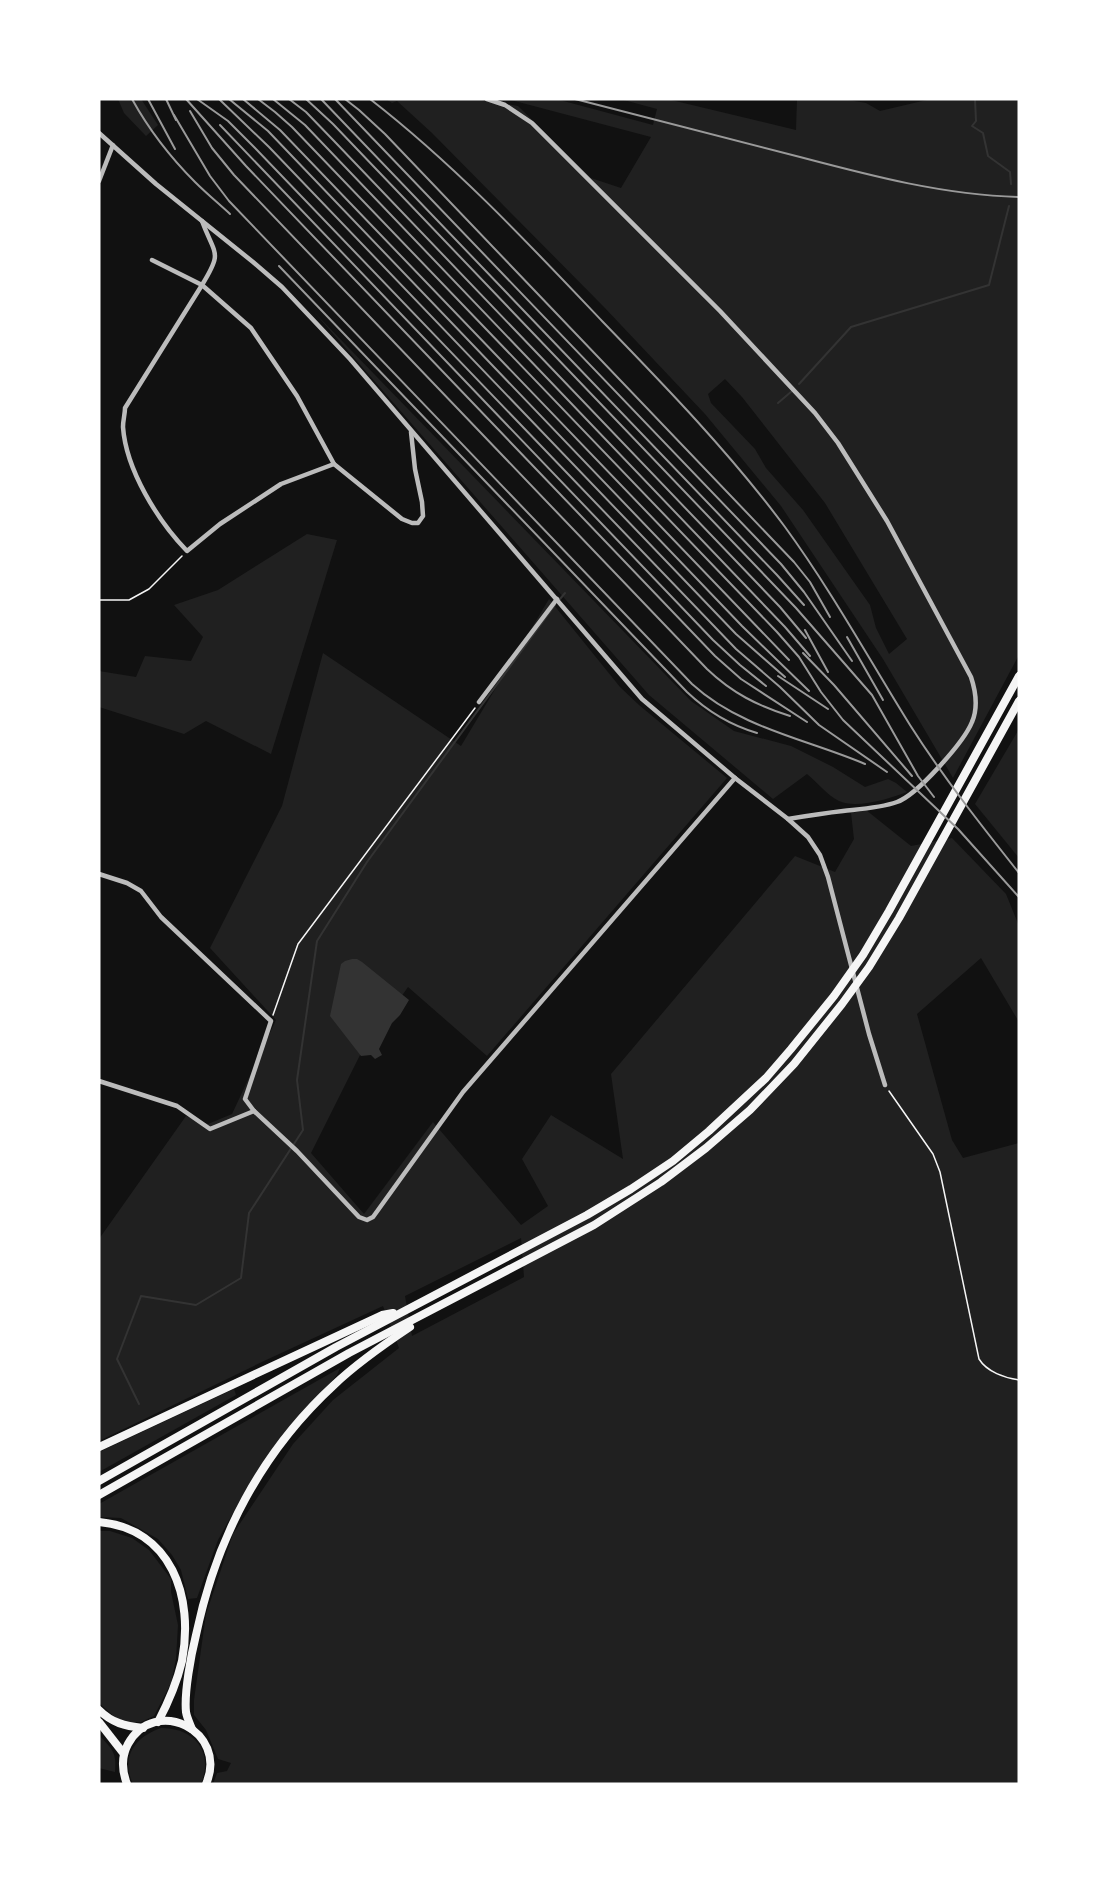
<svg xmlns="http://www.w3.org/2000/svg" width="1118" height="1883" viewBox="0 0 1118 1883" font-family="'Varela Round',sans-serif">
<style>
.green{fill:#202020;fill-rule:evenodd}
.water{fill:#333}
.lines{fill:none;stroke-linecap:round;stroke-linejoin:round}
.stream{stroke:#333;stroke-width:2}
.path{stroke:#f5f5f5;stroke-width:1.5}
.minor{stroke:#bcbcbc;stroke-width:4.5}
.primary{stroke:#f5f5f5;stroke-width:8}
.motorway{stroke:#f5f5f5;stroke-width:8}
.rail{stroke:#9a9a9a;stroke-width:2}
</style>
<rect width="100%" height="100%" fill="#111"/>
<g class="green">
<polygon points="118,99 141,99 158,125 146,136 124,113"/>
<path d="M 386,99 L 477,99 L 518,106 L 591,178 L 621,188 L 651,137 L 507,99 L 556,99 L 653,125 L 657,109 L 620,99 L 667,99 L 796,130 L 797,99 L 843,99 L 866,103 L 880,111 L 931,99 L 1019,99 L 1019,655 L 953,778 L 883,659 L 781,506 L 705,414 L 604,307 L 432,133 L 397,101 L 392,103 ZM 725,379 L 742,397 L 825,503 L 907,639 L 889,654 L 876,628 L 870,605 L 803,510 L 766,468 L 755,449 L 711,403 L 708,394 Z"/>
<path d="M 314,312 L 691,701 L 734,731 L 791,746 L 833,767 L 865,787 L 888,779 L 896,783 L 907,792 C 889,799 856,809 839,801 C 827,795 817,782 807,774 L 773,799 L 649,695 Z"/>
<polygon points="307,534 337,540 271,754 206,721 184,734 99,707 99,671 136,677 145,656 191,661 203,637 174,605 218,590"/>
<path d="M 549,599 L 620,687 L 639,705 L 727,778 L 487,1056 L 408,987 L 360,1055 L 311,1153 L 364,1214 L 433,1122 L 521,1225 L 548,1206 L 522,1159 L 551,1115 L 623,1159 L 611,1074 L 795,856 L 835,872 L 854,839 L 851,813 L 866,810 L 911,846 L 952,838 L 1006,894 L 1019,926 L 1019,1022 L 981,958 L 917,1014 L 952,1140 L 963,1158 L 1019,1143 L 1019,1784 L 213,1784 L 217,1773 L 227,1771 L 231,1763 L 218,1759 L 206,1730 L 194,1715 L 194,1700 L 206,1614 L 233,1534 L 293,1444 L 333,1400 L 399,1348 L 383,1306 L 264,1361 L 99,1441 L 99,1239 L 186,1116 L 208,1124 L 232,1114 L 276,1020 L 210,948 L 282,806 L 323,653 L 461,746 ZM 521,1238 L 524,1277 L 412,1336 L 405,1296 Z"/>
<polygon points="1019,729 1019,858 975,804"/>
<polygon points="340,1368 337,1375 276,1444 248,1486 218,1540 197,1598 188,1599 181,1570 172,1555 158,1539 121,1518 99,1517 99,1504"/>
<polygon points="234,1389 236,1395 99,1472 99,1452"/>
<polygon points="99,1531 110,1531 132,1538 149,1550 171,1579 171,1592 178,1625 176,1659 171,1683 154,1716 141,1722 130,1722 116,1718 99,1703"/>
<path d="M 161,1728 C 194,1728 214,1751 201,1784 L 133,1784 C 120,1757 135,1737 161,1728 Z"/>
<path d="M 99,1735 C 112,1749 117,1752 115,1772 L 99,1768 Z"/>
</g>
<polygon class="water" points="352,959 357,959 362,962 409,1000 400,1015 392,1023 379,1049 382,1055 375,1059 371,1055 361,1056 330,1016 341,964 345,961"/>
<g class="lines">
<g class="stream">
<polyline points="975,99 976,121 972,126 983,133 988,156 1010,172 1011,184"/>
<polyline points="799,384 851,327 989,285 1009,206"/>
<polyline points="778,403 792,391"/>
<polyline points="560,599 565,593"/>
<polyline points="139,1404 117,1359 141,1296 196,1305 241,1278 249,1213 303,1130 297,1080 317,941 367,862 555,605"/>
</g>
<g class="path">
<polyline points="99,600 129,600 149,589 182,556"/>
<polyline points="273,1015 298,944 475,708"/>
<path d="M 889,1091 L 933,1154 L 940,1172 L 979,1359 C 987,1372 1005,1378 1019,1380"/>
</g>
<g class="minor">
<path d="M 487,99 L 505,105 L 532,123 L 720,311 L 815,413 L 838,443 L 887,521 L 971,677 C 976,692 978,708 972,722 C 964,742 917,795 897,802 C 880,808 861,809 843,811 C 825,813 806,816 788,819"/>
<polyline points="99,133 156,184 253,262 282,287 350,359 642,699 735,778 788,819 808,837 820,855 828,877 869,1034 885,1085"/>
<polyline points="99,181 113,145"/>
<path d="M 202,221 C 215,256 223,251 202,285 L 251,328 L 297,396 L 334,464 L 402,519 L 412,523 L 418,523 L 423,516 L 422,502 L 415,469 L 411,432"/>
<path d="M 152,260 L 202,285 L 125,408 C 125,414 123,420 123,427 C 126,470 158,521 187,551 L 220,524 L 281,484 L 334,464"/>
<polyline points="479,702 557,599"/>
<polyline points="99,874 127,883 141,891 161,917 271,1021 245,1099 254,1111 297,1151 359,1217 367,1220 373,1217 463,1092 735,778"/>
<polyline points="99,1081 177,1106 210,1129 254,1111"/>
</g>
<g class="primary">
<path d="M 99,1710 C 112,1723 125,1726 143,1728"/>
<polyline points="99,1722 124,1754"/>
<path d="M 127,1784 C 122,1771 121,1757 128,1744 C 155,1695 229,1731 206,1784"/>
</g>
<g class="motorway">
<polyline points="99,1447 382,1315 393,1313"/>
<polyline points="99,1481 336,1347 587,1215 631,1189 673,1161 709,1131 766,1078 791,1049 834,996 863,955 889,911 1019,676"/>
<polyline points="99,1495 349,1353 594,1225 661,1182 706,1148 750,1110 794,1064 842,1004 869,967 899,918 1019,701"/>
<path d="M 99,1522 C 172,1529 194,1597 182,1661 C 177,1682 168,1703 158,1722"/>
<path d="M 192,1729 C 190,1724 187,1718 186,1712 C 184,1693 191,1655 196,1635 C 216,1539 261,1452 334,1385 C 357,1363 383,1345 410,1327"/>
</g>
<g class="rail">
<path d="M 132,99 C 148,128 171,158 195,182 C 206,193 218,203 230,214"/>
<polyline points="148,99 175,149"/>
<polyline points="166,99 176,120"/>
<polyline points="186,99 246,166 715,656 741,679 807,722"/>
<polyline points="197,99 228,121 255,148 736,649 780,687 819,725 887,772"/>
<polyline points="219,99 269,147 736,634 785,677"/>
<polyline points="229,99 268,131 742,626 809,691"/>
<polyline points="243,99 280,130 789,660"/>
<polyline points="258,99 275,112 292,127 777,632 799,657 821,692 843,720 958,829 1019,897"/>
<polyline points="273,99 305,125 785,627 810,656"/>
<polyline points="289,99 306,112 335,142 780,607 806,638"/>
<polyline points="306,99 333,124 796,608 872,695 918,776 934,797"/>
<polyline points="321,99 777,575 804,605"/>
<polyline points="335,99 781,564 804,592 852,661"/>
<polyline points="345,99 359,110 385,134 794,562 810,582 830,617"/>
<path d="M 370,99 C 455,165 528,243 602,321 C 666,387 730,453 785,527 C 831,590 869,659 910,725 C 943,777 981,825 1019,873"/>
<path d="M 575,99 C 650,119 725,138 800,157 C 872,176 944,195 1019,197"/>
<path d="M 190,111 L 212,148 L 234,175 L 707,669 C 732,693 758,706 790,716"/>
<path d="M 174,115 L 210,176 L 229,201 L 692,684 C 740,728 806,739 865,764"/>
<polyline points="220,125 713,640 740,665 766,686"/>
<path d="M 279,266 L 687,692 C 707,711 730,725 757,733"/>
<polyline points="805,630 828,672"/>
<polyline points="847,637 883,700"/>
<polyline points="803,653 834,685 912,776"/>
<polyline points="778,676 828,709"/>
</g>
</g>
<rect width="1118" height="1883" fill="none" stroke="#ffffff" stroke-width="201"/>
</svg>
